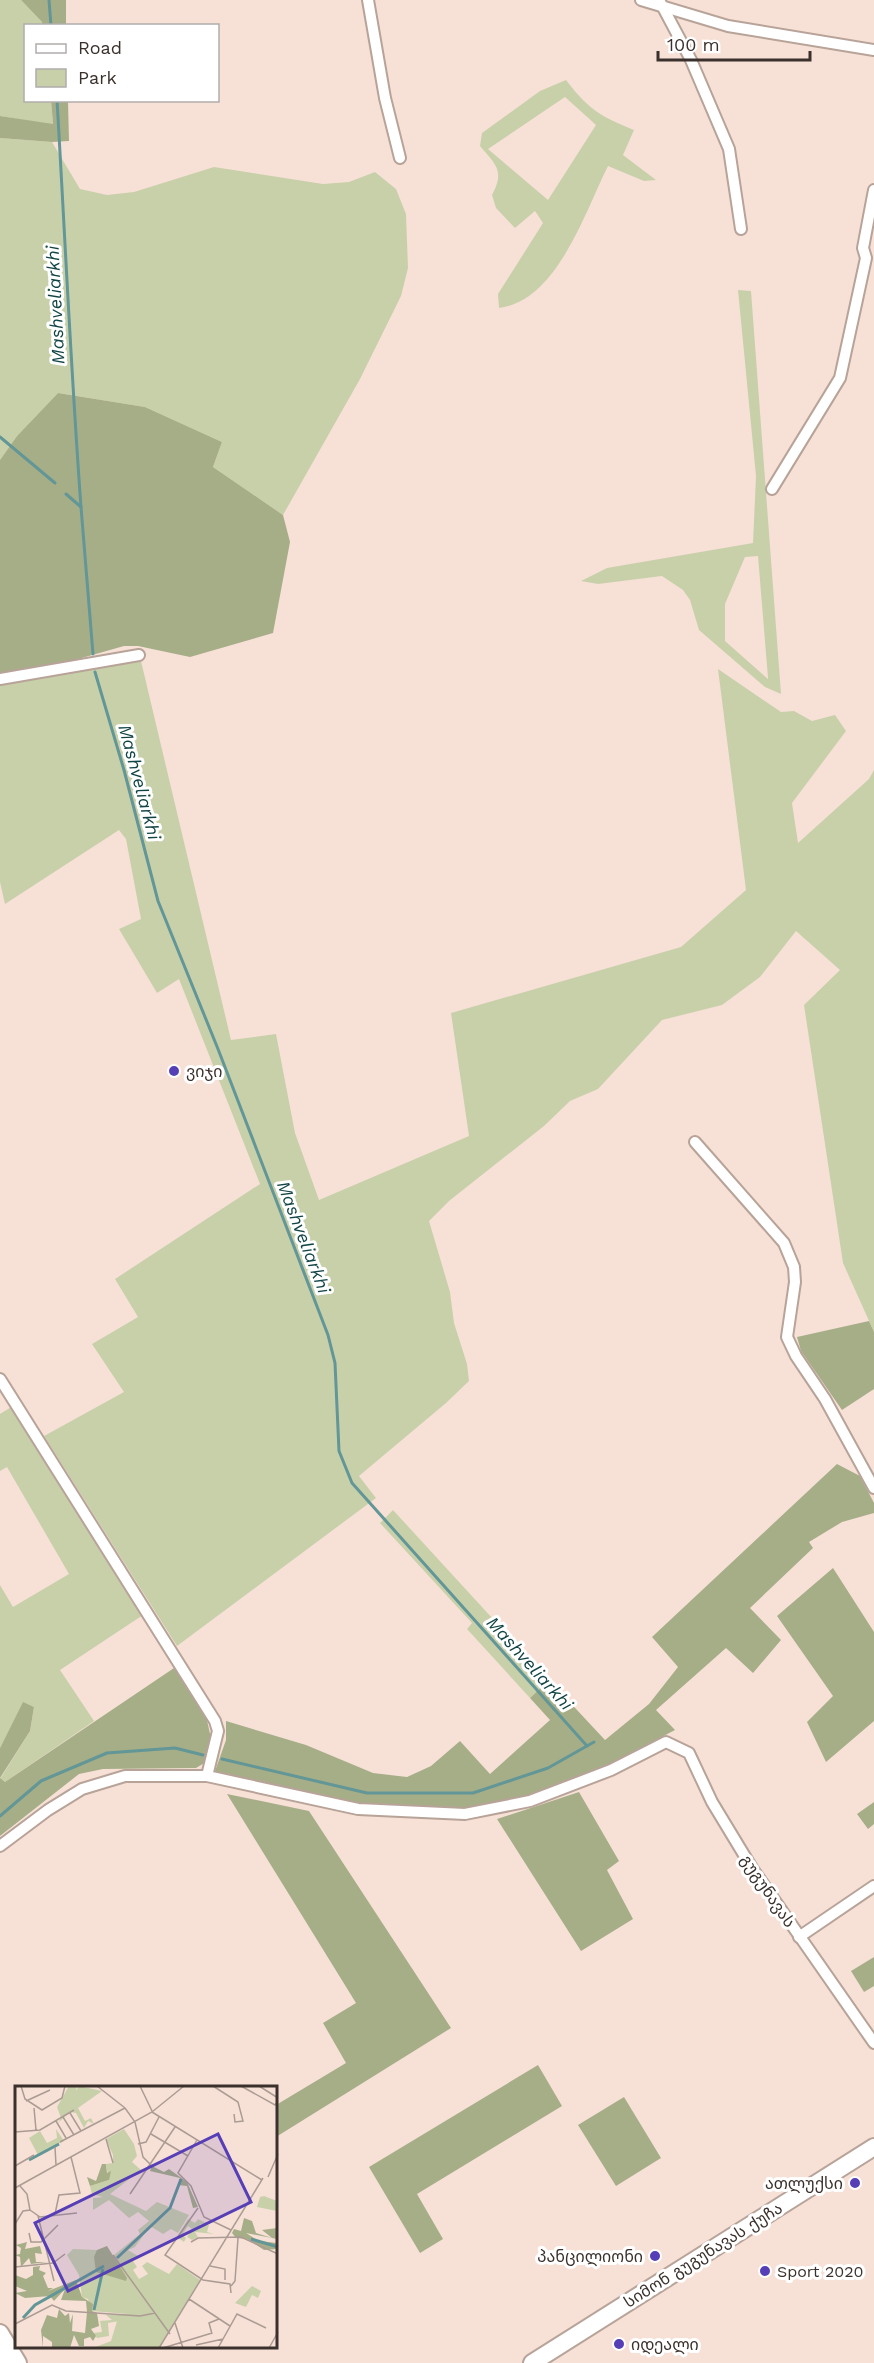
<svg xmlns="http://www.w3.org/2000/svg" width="874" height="2363" viewBox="0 0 874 2363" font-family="'Work Sans','Noto Sans Georgian',sans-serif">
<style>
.green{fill:#c8d0aa;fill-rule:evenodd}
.forest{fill:#a6ae87}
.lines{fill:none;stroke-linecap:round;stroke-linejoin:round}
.stream{stroke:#629697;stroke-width:3}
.street-casing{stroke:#b8a399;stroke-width:14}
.secondary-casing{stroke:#b8a399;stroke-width:20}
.street{stroke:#fff;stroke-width:10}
.secondary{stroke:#fff;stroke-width:16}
.poi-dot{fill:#553eb6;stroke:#fff;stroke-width:2}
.labels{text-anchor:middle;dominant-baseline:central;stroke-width:6;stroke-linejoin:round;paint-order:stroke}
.poi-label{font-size:16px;fill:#3a312d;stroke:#fff;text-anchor:start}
.street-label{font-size:16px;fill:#3a312d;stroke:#fff}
.water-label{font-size:18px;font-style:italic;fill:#124445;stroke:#fff}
.inset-river{fill:none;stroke:#629697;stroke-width:3}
.inset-road{fill:none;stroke:#ab9b93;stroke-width:1.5}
.view{fill:#553eb6;fill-opacity:0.15;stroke:#553eb6;stroke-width:3}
.inset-edge{fill:none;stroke:#3a312d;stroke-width:3}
</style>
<rect width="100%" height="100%" fill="#f7e1d7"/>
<g class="green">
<polygon points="0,0 21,0 42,22 42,25 26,26 26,100 51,101 53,125 0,116"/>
<path d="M 566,80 C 589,110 600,116 634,130 L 623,155 L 656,180 L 644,181 L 608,166 C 585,212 557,301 499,308 L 498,294 L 543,223 L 535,211 L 515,228 L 496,208 L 492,195 C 505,171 496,165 480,146 L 482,133 L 540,91 ZM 565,97 L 596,125 L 548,200 L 488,149 Z"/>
<polygon points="0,138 52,142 80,189 107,195 134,192 214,167 323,184 349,182 375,172 396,189 406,214 408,268 401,296 360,379 283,515 213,467 222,442 145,407 58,393 17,436 0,460"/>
<path d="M 738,290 L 751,291 L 781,694 L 765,687 L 699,630 L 690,600 L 683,590 L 662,576 L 598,584 L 581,581 L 607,568 L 753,543 L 756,476 ZM 758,556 L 768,678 L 768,679 L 725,641 L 725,604 L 745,557 Z"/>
<polygon points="141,661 231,1040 276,1034 295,1133 319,1200 469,1136 451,1013 681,947 746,890 718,669 781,712 794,711 812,721 835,715 846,731 792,803 798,843 869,779 874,770 874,1332 843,1263 804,1005 840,970 796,931 760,977 722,1005 662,1020 598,1089 570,1101 544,1126 449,1201 429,1221 450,1292 454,1323 467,1364 469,1381 446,1403 359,1476 376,1498 177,1646 44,1436 124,1392 92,1344 138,1317 115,1279 260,1184 179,979 157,993 119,929 141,919 126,839 119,830 5,904 0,882 0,685"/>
<polygon points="13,1406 143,1615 60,1670 94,1721 5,1782 0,1779 30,1731 34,1707 23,1703 0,1748 0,1585 13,1607 69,1574 7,1467 0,1471 0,1414"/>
<polygon points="393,1510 549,1680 530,1698 467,1629 472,1623 380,1523"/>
</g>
<g class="forest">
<polygon points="21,0 66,0 66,25 42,25 42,22"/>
<polygon points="51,101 68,101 69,141 52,142 0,138 0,116 53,124"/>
<polygon points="58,393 145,407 222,442 213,467 283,515 290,542 273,633 190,657 138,646 124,646 64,663 0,673 0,460 17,436"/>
<polygon points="869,1321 874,1332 874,1389 842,1410 801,1351 797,1337"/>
<polygon points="837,1464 860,1476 874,1503 874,1513 842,1522 809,1542 813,1548 750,1608 781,1640 753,1673 726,1648 656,1710 675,1730 600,1769 531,1795 465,1809 358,1804 214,1774 226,1740 226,1721 306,1745 373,1773 407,1777 431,1766 460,1741 490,1774 550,1720 530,1698 549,1680 605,1740 649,1704 678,1667 652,1637"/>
<polygon points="833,1568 874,1632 874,1721 826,1762 807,1722 833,1696 777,1616"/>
<polygon points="177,1666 207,1720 212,1743 206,1762 196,1768 103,1769 79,1774 0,1836 0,1748 23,1702 34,1707 30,1731 0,1778 5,1782"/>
<polygon points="579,1792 619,1861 607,1870 633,1919 581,1951 497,1819"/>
<polygon points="227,1794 309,1811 451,2028 276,2137 276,2105 346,2063 323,2023 356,2003"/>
<polygon points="874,1802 874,1824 868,1829 857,1814"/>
<polygon points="874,1957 874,1986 864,1992 851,1971"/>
<polygon points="538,2065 562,2106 417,2194 443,2239 420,2253 369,2167"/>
<polygon points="624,2097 661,2158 616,2186 578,2125"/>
</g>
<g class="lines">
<g class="stream">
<polyline points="49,0 51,26"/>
<path d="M 57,100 C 65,236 71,372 81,507"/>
<polyline points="0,437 55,483"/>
<polyline points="66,494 81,507 93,654"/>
<polyline points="95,672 124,770 158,901 218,1049 328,1335 335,1363 339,1451 352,1483 587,1746"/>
<polyline points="222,1759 367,1793 473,1793 548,1768 594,1742"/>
<polyline points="0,1816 41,1781 107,1753 175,1748 203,1755"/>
</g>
<defs>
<g id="street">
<polyline points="368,0 385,98 400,158"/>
<polyline points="641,0 728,26 874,50"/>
<polyline points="659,0 691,60 729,149 741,229"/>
<polyline points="772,489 840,378 866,258 863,248 874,190"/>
<polyline points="0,679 139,655"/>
<polyline points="695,1142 784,1243 794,1267 795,1282 787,1337 796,1356 825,1399 874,1488"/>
<polyline points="0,1379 215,1721 218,1731 207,1776"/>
<polyline points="0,1846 48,1810 82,1789 125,1776 207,1776 358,1809 465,1814 530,1801 611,1770 666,1742 689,1753 712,1802 752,1868 874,2043"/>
<polyline points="799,1937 874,1886"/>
</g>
<g id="secondary">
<polyline points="0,2333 18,2363"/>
<polyline points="0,2356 4,2363"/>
<polyline points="532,2363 874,2147"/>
</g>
</defs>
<use href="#street" class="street-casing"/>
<use href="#secondary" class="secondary-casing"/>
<use href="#street" class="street"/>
<use href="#secondary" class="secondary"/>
</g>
<g class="poi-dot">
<circle cx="174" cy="1071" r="6"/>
<circle cx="855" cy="2183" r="6"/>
<circle cx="655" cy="2256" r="6"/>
<circle cx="765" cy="2271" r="6"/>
<circle cx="619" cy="2344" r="6"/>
</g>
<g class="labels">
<g class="poi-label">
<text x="186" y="1071">ვიჯი</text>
<text x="843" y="2183" text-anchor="end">ათლუქსი</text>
<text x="643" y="2256" text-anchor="end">პანცილიონი</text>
<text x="777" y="2271">Sport 2020</text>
<text x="631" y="2344">იდეალი</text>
</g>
<g class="street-label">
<text transform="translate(768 1891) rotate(56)">გუგუნავას</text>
<text transform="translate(703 2255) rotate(-32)">სიმონ გუგუნავას ქუჩა</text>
</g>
<g class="water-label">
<text transform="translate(55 305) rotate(-93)">Mashveliarkhi</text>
<text transform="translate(140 782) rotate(75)">Mashveliarkhi</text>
<text transform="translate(304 1237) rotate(69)">Mashveliarkhi</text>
<text transform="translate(530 1663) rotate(48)">Mashveliarkhi</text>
</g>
</g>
<g transform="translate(15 2086)">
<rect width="262" height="262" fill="#f7e1d7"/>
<path d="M 54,0 L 62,0 L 61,5 L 64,0 L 87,5 L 63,22 L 70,35 L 76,32 L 79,38 L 73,35 L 69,42 L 61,27 L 55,26 L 43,37 L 46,32 L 42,21 ZM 41,43 L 49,55 L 23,69 L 14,52 L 25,45 L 32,57 L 42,52 ZM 109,43 L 119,58 L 122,70 L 117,76 L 126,84 L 95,108 L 131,125 L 142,116 L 174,129 L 163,147 L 156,143 L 148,148 L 135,140 L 120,161 L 113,164 L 123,170 L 118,175 L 122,181 L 118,184 L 124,193 L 133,188 L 127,180 L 132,176 L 154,188 L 162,178 L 185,194 L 144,262 L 78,262 L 96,255 L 102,235 L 120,232 L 93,237 L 94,250 L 82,252 L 78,247 L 87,246 L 85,235 L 97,234 L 91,229 L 112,228 L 77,225 L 73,213 L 67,211 L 64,189 L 52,169 L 58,163 L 82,164 L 86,187 L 109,194 L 99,169 L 125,148 L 123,144 L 134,135 L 123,126 L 114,132 L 94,114 L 78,124 L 78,112 L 88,111 L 77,108 L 75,100 L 94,94 L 91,78 L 98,77 L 98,69 L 91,53 ZM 249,110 L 262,115 L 262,125 L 242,121 L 245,111 ZM 173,133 L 180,137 L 183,133 L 191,137 L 184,139 L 194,139 L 192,146 L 199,148 L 180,146 L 183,151 L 177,154 L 172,151 L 177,143 L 173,140 L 167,149 L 171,152 L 169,156 L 162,151 ZM 237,200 L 246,205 L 243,212 L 237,209 L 231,221 L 220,217 Z" fill="#c8d0aa"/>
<path d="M 87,78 L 91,78 L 92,87 L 96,85 L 94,94 L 75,100 L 72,91 L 81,95 ZM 137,80 L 149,86 L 154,83 L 172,96 L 183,121 L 178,122 L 172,100 L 163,99 L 165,92 L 135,85 ZM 229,132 L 237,135 L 241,147 L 257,152 L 247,144 L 262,142 L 262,153 L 231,147 L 244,155 L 262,157 L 262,163 L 249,164 L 232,153 L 221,152 L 217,147 L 219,143 L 226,145 ZM 12,156 L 10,163 L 25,160 L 27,168 L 20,167 L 21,176 L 32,176 L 16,178 L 14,172 L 6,181 L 5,171 L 0,169 L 5,168 L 6,162 L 1,159 ZM 92,160 L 112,192 L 111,195 L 81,186 L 79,171 L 82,164 ZM 25,180 L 24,184 L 31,187 L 28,190 L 33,202 L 38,202 L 33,205 L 61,194 L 67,211 L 78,218 L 77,225 L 82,227 L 84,240 L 76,243 L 81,250 L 78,255 L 75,251 L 69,253 L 69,260 L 64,260 L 59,249 L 55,262 L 37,262 L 37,256 L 28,250 L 28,262 L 26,244 L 32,229 L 42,232 L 44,223 L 50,230 L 54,227 L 55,237 L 58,228 L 57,245 L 70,247 L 72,226 L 71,215 L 46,214 L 50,203 L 39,215 L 35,210 L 10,212 L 0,207 L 12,205 L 0,200 L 0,189 L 11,193 L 18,189 L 18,181 Z" fill="#a6ae87"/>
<path class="inset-river" d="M 14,74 L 44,58M 236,153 L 263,161M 102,172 L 155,122 L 166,93M 79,224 L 88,183M 8,232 L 20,219 L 89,180"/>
<path class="inset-road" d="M 6,0 L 10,13 L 27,24 L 47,12 L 50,0M 82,0 L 110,22 L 120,36 L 128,71 L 136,79M 125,0 L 137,25M 198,0 L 223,16 L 228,35 L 220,36 L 219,28M 226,0 L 260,19 L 263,15M 244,0 L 263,12M 11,15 L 35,4M 19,22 L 21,44M 137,26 L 247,94M 55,27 L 66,45M 48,31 L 59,49M 41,35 L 51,52M 0,46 L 25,44 L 59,24M 136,48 L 173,70M 91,53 L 98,77M 182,54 L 163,87 L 176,100 L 189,131 L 216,144M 45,56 L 110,22M 123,58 L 131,56 L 144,31M 40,61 L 41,79M 0,80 L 19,69M 253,91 L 263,68M 0,102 L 137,26 L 169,0M 115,108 L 160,41M 183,122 L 150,169 L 188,194 L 215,198 L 216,207M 15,124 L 25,131 L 62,127M 40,128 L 44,109 L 65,107 L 56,71M 23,130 L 39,195M 0,138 L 8,125 L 15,124 L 12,108 L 5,100M 14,147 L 16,156 L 26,156 L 43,139M 176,156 L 183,152 L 226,151 L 263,168M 98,169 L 155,248M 195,180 L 210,183 L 210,194M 0,181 L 38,177 L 50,168M 216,200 L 220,195 L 223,152M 174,213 L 215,240M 160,237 L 168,262M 0,238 L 37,219 L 51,225 L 125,230 L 140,227M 197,248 L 194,237 L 204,233M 181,259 L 208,253M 144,262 L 248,92M 148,262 L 197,247M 203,262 L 222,228 L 251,242M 254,262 L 263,246"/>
<path class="view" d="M 203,48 L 236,116 L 53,205 L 20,137 Z"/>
<rect width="262" height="262" class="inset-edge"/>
</g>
<rect x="24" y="24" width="195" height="78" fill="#ffffff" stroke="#b0adab" stroke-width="1.5"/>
<rect x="36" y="44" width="30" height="9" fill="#ffffff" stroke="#b0adab" stroke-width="1.5"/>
<text x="78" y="54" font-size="18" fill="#3a312d">Road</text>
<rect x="36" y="69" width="30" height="18" fill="#c8d0aa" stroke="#b0adab" stroke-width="1.5"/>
<text x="78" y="84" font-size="18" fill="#3a312d">Park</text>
<path d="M658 51v9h152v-9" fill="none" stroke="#3a312d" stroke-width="3"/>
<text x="667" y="51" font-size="18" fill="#3a312d" stroke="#ffffff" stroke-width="4.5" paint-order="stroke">100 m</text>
</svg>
